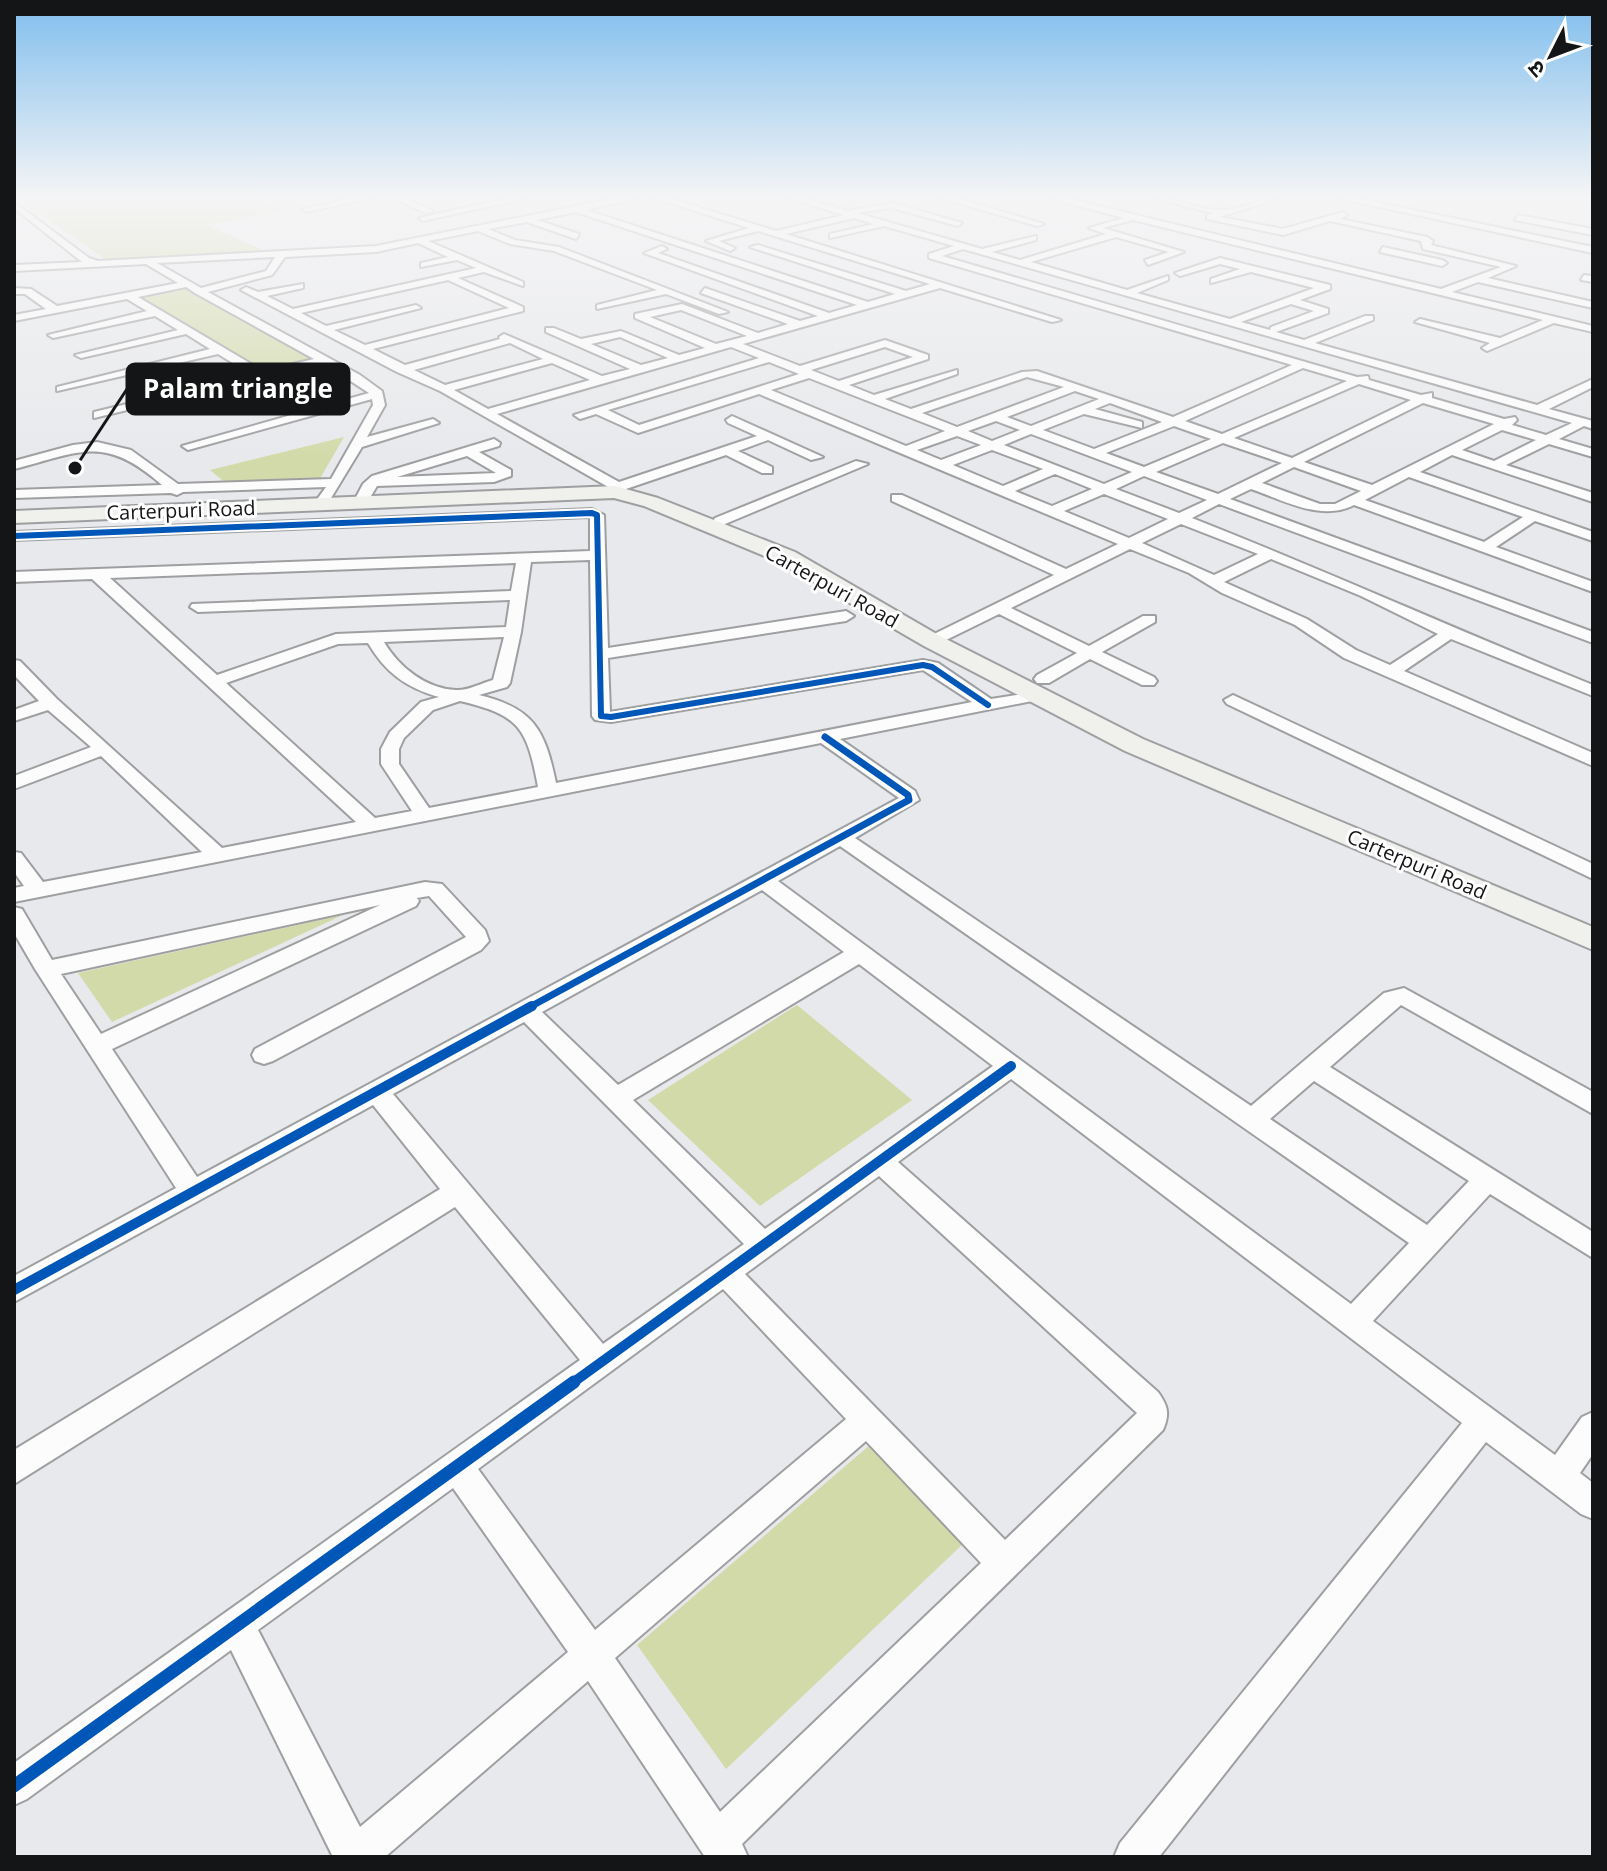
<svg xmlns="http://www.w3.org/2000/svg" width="1607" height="1871" viewBox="0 0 1607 1871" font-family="'Open Sans','Noto Sans Devanagari',sans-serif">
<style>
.green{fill:#d3daa9}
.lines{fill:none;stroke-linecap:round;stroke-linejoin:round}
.street-casing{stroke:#9e9fa1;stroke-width:4}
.secondary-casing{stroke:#9e9fa1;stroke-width:4}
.street{fill:#fcfcfc;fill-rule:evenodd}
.secondary{fill:#f0f0ed;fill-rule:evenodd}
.cycleway-far3-casing{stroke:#fff;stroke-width:10}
.cycleway-far2-casing{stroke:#fff;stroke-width:12}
.cycleway-far1-casing{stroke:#fff;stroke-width:15}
.cycleway-casing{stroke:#fff;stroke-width:18}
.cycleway-far3{stroke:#0057b8;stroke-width:6}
.cycleway-far2{stroke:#0057b8;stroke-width:7}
.cycleway-far1{stroke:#0057b8;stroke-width:10}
.cycleway{stroke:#0057b8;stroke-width:13}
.labels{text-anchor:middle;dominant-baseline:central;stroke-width:6;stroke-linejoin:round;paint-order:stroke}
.far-street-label{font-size:20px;fill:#141517;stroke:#fff}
.leader{fill:none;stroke:#141517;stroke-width:3}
.callout-dot{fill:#141517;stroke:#fff;stroke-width:3}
.callout{fill:#141517;stroke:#141517;stroke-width:3}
.callout-label{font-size:26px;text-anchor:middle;font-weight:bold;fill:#fff}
</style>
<rect width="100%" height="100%" fill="#e8e9ec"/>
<g class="green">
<polygon points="15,196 253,196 288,211 206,225 270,253 147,260 105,259"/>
<polygon points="182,287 313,359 263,372 136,297"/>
<polygon points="344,437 318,482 228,485 210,470"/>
<polygon points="343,915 112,1022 78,973"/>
<polygon points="797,1005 912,1100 760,1206 648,1100"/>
<polygon points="871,1444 964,1543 726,1769 637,1645"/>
</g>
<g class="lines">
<defs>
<g id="street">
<polygon points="363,196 383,196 306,212 302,209"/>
<polygon points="387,196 399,196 433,211 426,213"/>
<polygon points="518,196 536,196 423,221 419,218"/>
<path d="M 627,196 L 646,196 L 586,210 L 868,302 L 895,294 L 750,247 L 758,245 L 906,291 L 930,284 L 758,231 L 719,241 L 735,248 L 730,251 L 706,241 L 749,228 L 648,196 L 662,196 L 776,231 L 844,215 L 782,196 L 797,196 L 848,211 L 892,203 L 962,223 L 958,226 L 892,208 L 857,213 L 982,249 L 1036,236 L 1036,240 L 992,252 L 1020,260 L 1106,234 L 1089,228 L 1124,218 L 1042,196 L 1058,196 L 1441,289 L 1501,267 L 1423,249 L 1421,241 L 1330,221 L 1283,235 L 1207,219 L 1207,215 L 1213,213 L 1145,196 C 1172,196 1196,210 1222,210 C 1243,211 1263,196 1285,196 L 1220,217 L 1283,229 L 1343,212 L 1347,215 L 1340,219 L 1427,237 L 1433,241 L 1431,245 L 1516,266 L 1488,278 L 1593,302 L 1593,308 L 1478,282 L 1452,292 L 1593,326 L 1593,332 L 1554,323 L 1487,351 L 1482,348 L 1490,343 L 1415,322 L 1420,319 L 1500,338 L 1543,320 L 1133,220 L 1103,228 L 1184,252 L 1148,265 L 1145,260 L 1169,252 L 1116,237 L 1031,262 L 1127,290 L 1168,276 L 1168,280 L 1137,293 L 1230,319 L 1314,288 L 1251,272 L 1211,283 L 1211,279 L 1240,269 L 1220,264 L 1180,276 L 1175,273 L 1220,258 L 1330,285 L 1330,289 L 1300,300 L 1328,309 L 1328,313 L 1276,332 L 1304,340 L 1365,316 L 1373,316 L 1373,320 L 1315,343 L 1537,405 L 1593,379 L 1593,387 L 1549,409 L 1593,421 L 1593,429 L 1584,426 L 1559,439 L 1593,449 L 1593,457 L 1549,444 L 1506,465 L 1593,493 L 1593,502 L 1452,455 L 1420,472 L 1593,532 L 1593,541 L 1535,521 L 1496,547 L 1593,582 L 1593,592 L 1354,505 C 1321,522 1283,500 1251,489 L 1230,499 L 1593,632 L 1593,643 L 1219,504 L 1192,518 C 1327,571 1459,631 1593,685 L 1593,696 L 1451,639 L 1404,671 L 1593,753 L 1593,766 L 1344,658 L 1295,625 L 1222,593 L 1189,573 L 1130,549 L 1011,608 L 1089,646 L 1143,616 L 1155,616 L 1155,622 L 1102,652 L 1154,677 L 1157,681 L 1154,685 L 1142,685 L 1090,659 L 1049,683 L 1037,683 L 1034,679 L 1037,675 L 1077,653 L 999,614 L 938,644 L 926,644 L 924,641 L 926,638 L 1054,575 L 892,501 L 892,495 L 902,495 L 1066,569 L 1118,544 L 759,394 L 638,433 L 596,414 L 580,419 L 574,415 L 759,358 L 731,347 L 497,414 L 619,482 L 757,436 L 728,423 L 726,420 L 732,416 L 823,457 L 811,460 L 768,440 L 738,451 L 772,467 L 772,473 L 762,473 L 726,455 L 623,490 L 615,496 L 608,492 L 610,488 L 440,391 L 397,372 L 241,290 L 246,287 L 258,292 L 303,284 L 303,288 L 267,296 L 293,309 L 476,268 L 457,260 L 421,267 L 421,263 L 448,257 L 418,243 L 376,252 L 285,257 L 272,275 L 208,292 L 360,375 L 382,391 L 385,405 L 367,437 L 433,419 L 439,423 L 362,447 L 325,508 L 313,505 L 326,487 L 183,492 L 177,495 L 171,493 L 14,498 L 14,490 L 162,485 C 104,434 81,452 14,469 L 14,461 L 73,445 L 97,442 L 131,450 L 178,484 L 331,479 L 373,405 L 372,399 L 188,450 L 182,446 L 369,393 L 323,363 L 94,418 L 94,412 L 251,374 L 218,354 L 57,391 L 57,387 L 210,349 L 186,334 L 81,358 L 75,355 L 178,330 L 155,316 L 53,338 L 48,335 L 147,311 L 127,299 L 14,321 L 14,315 L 46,309 L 25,294 L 14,294 L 14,288 L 31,289 L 57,306 L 178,283 L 146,264 L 14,271 L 14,265 L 82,262 L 14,208 L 14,202 L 89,258 L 98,261 L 376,246 ZM 576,212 L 857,305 L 829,313 L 658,253 L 667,249 L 662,246 L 644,253 L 818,316 L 800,321 L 705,288 L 701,293 L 788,324 L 758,333 L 682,304 L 635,314 L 635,318 L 705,348 L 679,355 L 621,331 L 581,339 L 554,328 L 546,328 L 546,332 L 630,369 L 602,376 L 504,334 L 499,337 L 500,339 L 405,365 L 373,349 L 523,311 L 523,307 L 458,278 L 484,272 L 523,286 L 523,282 L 428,241 L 478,231 L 510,244 L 554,251 L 657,290 L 597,305 L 597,309 L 666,294 L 719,314 L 728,312 L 559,247 L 515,240 L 488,229 L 527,222 L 576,239 L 579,234 L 537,220 ZM 854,218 L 874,224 L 830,234 L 830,238 L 884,226 L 954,246 L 929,254 L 929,258 L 1292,365 L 1173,417 L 1037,371 L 1022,372 L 911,409 L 885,399 L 957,374 L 957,370 L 874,395 L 849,385 L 928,359 L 928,355 L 885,340 L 800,366 L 743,344 L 940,288 L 1052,322 L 1061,320 L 786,234 ZM 963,249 L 1572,423 L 1546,435 L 1512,425 L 1517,420 L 1515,417 L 1504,419 L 1432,398 L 1432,393 L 1421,395 L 1369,380 L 1368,376 L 1357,377 L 942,256 ZM 275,257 L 266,271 L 201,288 L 157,263 ZM 448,280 L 509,308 L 365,345 L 334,330 L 421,308 L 416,305 L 326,326 L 301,313 ZM 186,287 L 195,293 L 314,359 L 263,371 L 138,297 ZM 1291,304 L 1314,311 L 1271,327 L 1270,330 L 1241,322 ZM 681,310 L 747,336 L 716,344 L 650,317 ZM 620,337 L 668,358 L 641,365 L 591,344 ZM 510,343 L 543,359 L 445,385 L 414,370 ZM 885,347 L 913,357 L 839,381 L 811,370 ZM 769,362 L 799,374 L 639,425 L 608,410 ZM 552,363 L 590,380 L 488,409 L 454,390 ZM 1303,368 L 1347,381 L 1222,434 L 1185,421 ZM 1027,377 L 1064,387 L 957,427 L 922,413 ZM 809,378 L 945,431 L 906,446 L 771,390 ZM 1359,384 L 1411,400 L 1292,458 L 1234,438 ZM 1075,391 L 1099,399 L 1031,426 L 1007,417 ZM 1110,403 L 1162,422 L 1094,449 L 1043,430 L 1084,414 L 1142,428 L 1142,422 L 1095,409 ZM 1423,403 L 1494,424 L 1372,485 L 1304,462 ZM 996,421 L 1020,430 L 992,441 L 968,431 ZM 1174,426 L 1211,439 L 1144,467 L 1106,453 ZM 1502,430 L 1536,440 L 1494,461 L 1462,450 ZM 1031,434 L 1132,472 L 1104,484 L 1004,445 ZM 957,436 L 981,445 L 941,460 L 917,450 ZM 1223,443 L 1282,463 L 1218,494 L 1156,472 ZM 992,450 L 1043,469 L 1003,486 L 953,465 ZM 1294,467 L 1361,491 L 1335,504 L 1320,504 L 1262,483 ZM 1055,474 L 1092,489 L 1052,506 L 1015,491 ZM 1144,476 L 1207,500 L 1179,513 L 1116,489 ZM 1409,477 L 1523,517 L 1484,542 L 1365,500 ZM 1104,494 L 1168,519 L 1129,538 L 1064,511 ZM 1181,524 L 1258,554 L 1214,575 L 1142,543 ZM 1271,559 L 1361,596 L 1438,634 L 1390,665 L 1356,650 L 1307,619 L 1224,582 Z"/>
<polygon points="934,196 949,196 1044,224 1037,226"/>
<polygon points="1328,196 1346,196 1593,247 1593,253"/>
<polygon points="1518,215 1593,229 1593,235 1515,220"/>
<polygon points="1383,247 1442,260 1447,263 1442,266 1380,252"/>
<polygon points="1584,275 1593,276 1593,282 1581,280"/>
<path d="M 494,439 L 500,443 L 499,446 L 479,452 L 511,470 L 511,476 L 494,482 L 377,486 L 365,506 L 353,503 L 363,484 L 372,476 ZM 467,456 L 496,473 L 397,477 Z"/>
<polygon points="856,461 868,464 725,524 719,532 709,532 707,529 715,518"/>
<path d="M 592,509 L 604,515 L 608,648 L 846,611 L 854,616 L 846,621 L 608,658 L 610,712 L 923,660 L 938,663 L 991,699 L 1043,691 L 1046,695 L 1043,699 L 1037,700 L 840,739 L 915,791 L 919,800 L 855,838 L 1251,1106 L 1384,993 L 1404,988 L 1593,1092 L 1593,1114 L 1401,1005 L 1330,1067 L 1593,1232 L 1593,1258 L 1490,1194 L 1373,1321 L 1555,1455 L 1582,1417 L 1593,1412 L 1593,1454 L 1580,1473 L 1593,1483 L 1593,1519 L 1581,1514 L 1486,1442 L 1159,1857 L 1114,1857 L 1120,1843 L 1462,1423 L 1011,1079 L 898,1162 L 1158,1392 C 1168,1406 1170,1414 1163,1430 L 742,1844 L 748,1857 L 705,1857 L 588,1681 L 385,1857 L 333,1857 L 231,1650 L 27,1799 L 14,1805 L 14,1763 L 580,1360 L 455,1207 L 14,1484 L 14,1450 L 440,1189 L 373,1105 L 14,1302 L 14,1276 L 176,1188 L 35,969 L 14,933 L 14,907 L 22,909 L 52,960 L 425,882 L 442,884 L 485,930 L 489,941 L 481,950 L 273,1061 L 264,1064 L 255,1061 L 252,1055 L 255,1049 L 466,937 L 429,896 L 417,898 L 419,901 L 416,906 L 112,1049 L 197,1177 L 899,798 L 821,743 L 14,902 L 14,888 L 24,886 L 14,872 L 14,852 L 21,853 L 43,882 L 202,852 L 101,756 L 14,789 L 14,776 L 91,747 L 48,710 L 14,721 L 14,710 L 39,701 L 14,675 L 14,660 L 20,661 L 57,699 L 222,848 L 356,822 L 92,579 L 14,582 L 14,572 L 590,551 L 590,517 L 14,540 L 14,532 ZM 590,560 L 592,716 L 595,720 L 611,722 L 923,670 L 972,702 L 556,783 C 545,730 534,708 479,695 L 507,687 L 510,683 L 521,632 L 531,562 ZM 516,563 L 511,591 L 192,604 L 190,607 L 198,612 L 510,600 L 506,627 L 336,634 L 217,675 L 110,578 ZM 504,637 L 493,680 C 482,683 467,691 456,690 C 426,689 399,667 384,642 ZM 368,643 C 385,672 406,688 439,697 L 421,702 L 390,732 L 381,749 L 381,764 L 412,811 L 375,818 L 226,683 L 338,644 ZM 460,701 C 519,715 527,727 538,787 L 429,808 L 399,764 L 399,749 L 404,738 L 433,710 ZM 840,846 L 1409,1243 L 1351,1304 L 778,881 ZM 762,890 L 844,952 L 618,1085 L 542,1012 ZM 380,905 L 101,1034 L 61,974 ZM 859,964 L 993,1066 L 765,1229 L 633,1100 ZM 524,1022 L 744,1244 L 603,1344 L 393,1094 ZM 1314,1081 L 1469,1181 L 1427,1225 L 1270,1119 ZM 879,1176 L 1137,1413 L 1005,1540 L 745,1274 ZM 723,1289 L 846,1419 L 595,1630 L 478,1469 ZM 866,1441 L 981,1563 L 720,1812 L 615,1658 ZM 453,1488 L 568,1652 L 360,1827 L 258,1630 Z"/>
<polygon points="1233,695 1593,864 1593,879 1227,704 1224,700"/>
</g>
<polygon id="secondary" points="615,486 658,498 795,552 940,636 1143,739 1593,927 1593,950 1125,751 924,646 779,562 644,506 614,498 14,523 14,511"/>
</defs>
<use href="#street" class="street-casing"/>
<use href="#secondary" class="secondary-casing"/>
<use href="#street" class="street"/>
<use href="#secondary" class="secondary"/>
<defs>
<polyline id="cycleway-far3" points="14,536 592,513 597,515 601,716 611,717 923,665 932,667 988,705"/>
<polyline id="cycleway-far2" points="528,1008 909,800 908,795 825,737"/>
<g id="cycleway-far1">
<polyline points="14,1290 532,1006"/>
<polyline points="571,1384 1011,1066"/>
</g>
<polyline id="cycleway" points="14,1786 574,1382"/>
</defs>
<use href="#cycleway-far3" class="cycleway-far3-casing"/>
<use href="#cycleway-far2" class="cycleway-far2-casing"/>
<use href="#cycleway-far1" class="cycleway-far1-casing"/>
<use href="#cycleway" class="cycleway-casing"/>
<use href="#cycleway-far3" class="cycleway-far3"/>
<use href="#cycleway-far2" class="cycleway-far2"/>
<use href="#cycleway-far1" class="cycleway-far1"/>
<use href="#cycleway" class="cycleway"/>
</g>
<linearGradient id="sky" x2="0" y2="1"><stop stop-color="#80beed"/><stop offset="0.43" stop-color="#f5f5f6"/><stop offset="1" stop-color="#f5f5f6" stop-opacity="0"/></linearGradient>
<rect width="1607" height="458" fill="url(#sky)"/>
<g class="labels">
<g class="far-street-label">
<text transform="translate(181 510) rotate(-2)">Carterpuri Road</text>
<text transform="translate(832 586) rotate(29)">Carterpuri Road</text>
<text transform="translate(1417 864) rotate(23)">Carterpuri Road</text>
</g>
</g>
<path class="leader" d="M75 468L127 389"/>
<circle class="callout-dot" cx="75" cy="468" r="8"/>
<rect class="callout" x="127" y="364" width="222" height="50" rx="8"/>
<g class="callout-label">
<text x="238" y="398">Palam triangle</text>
</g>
<rect width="1607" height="1871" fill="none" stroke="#141517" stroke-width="32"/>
<g transform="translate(1551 56) rotate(228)" stroke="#ffffff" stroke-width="6" paint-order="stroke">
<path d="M0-6L14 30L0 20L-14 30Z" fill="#141517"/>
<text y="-12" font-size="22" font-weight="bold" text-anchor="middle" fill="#141517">उ</text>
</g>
</svg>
